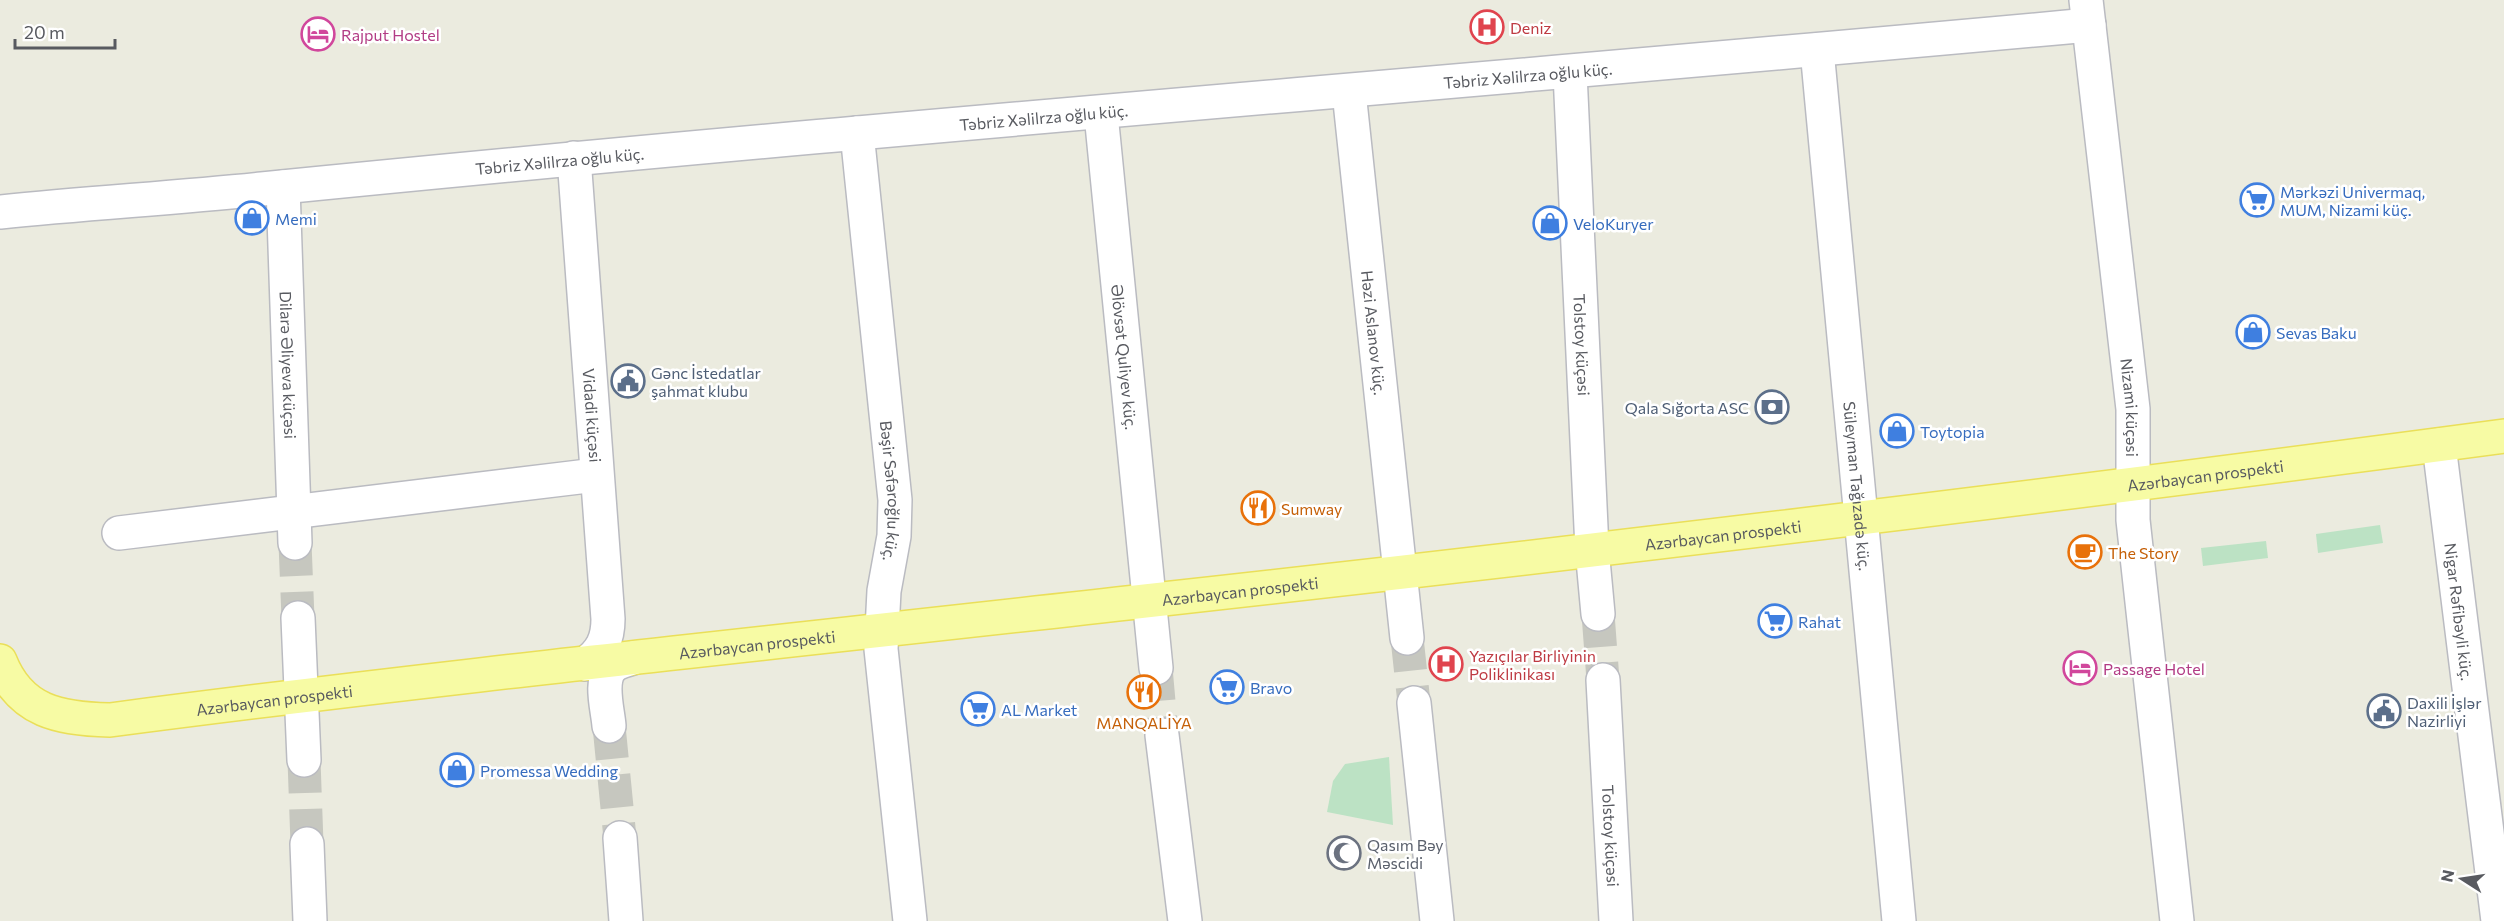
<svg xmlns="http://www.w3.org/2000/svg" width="2504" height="921" viewBox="0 0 2504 921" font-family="Commissioner,sans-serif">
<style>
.green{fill:#bce2c4}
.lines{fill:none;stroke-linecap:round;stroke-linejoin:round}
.street-tunnel{stroke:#c6c7bf;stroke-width:33;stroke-dasharray:33 16;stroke-linecap:butt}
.street-casing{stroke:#babbc1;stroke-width:36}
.primary-casing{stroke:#eadf59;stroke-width:36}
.street{stroke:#fff;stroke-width:33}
.primary{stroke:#f7fba4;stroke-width:33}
.labels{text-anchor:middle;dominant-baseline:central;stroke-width:5;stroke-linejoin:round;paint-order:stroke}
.health-label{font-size:16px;fill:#be3a42;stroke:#fff;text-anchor:start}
.hotel-label{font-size:16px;fill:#b23c85;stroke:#fff;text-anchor:start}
.street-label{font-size:16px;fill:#585a60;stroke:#fff}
.shop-label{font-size:16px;fill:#366cbe;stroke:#fff;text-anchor:start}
.service-label{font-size:16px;fill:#4e5e75;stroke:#fff;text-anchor:start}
.food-label{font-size:16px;fill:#c56008;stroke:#fff;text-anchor:start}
.worship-label{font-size:16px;fill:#5b616d;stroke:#fff;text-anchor:start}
</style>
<rect width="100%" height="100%" fill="#ebebdf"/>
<g class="green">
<polygon points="2380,525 2383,543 2318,553 2316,534"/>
<polygon points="2266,541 2268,558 2203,566 2201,548"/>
<polygon points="1389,757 1393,825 1327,812 1333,781 1345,764"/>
</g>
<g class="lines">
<g class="street-tunnel">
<polyline points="295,543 298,618"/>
<polyline points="1598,614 1603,680"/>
<polyline points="1407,638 1414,703"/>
<polyline points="1156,668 1162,735"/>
<polyline points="609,726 620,838"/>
<polyline points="304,760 307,844"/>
</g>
<defs>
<g id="street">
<path id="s1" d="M 2086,0 L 2133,409 L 2133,520 L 2177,921"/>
<path id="s2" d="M 1817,50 L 1899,921"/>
<path id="s3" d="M 1570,73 L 1592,549 L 1598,614"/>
<path id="s4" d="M 1349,92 L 1407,638"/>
<path id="s5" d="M 1101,114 L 1156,668"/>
<path id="s6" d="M 857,133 L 895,500 L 894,536 L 884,591 L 881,649 L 910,921"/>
<path id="s7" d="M 574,158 L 608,619 C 608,639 602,652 585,664"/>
<path id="s8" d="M 283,187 L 295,543"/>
<path id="s9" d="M 0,212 C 87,203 175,198 262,189 C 871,128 1480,81 2089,25"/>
<path id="s10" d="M 2439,445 L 2498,921"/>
<polyline points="119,533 596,475"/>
<polyline points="298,618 304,760"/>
<path id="s11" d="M 1603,680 L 1616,921"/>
<polyline points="1414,703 1437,921"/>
<path d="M 609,726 C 608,710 599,682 611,668 C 616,663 626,660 633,658"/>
<polyline points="1162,735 1185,921"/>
<polyline points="620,838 626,921"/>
<polyline points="307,844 310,921"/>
</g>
<g id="primary">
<path id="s12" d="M 0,661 C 20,712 60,719 110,720 C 454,675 800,640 1145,601 C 1598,551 2052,496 2504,436"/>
</g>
</defs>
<use href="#street" class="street-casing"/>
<use href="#primary" class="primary-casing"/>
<use href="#street" class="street"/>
<use href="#primary" class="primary"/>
</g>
<defs>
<symbol id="hospital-ring" viewBox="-11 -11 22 22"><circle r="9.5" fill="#fff" stroke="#e0444e" stroke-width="1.5"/><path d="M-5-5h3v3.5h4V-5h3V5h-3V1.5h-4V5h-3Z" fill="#e0444e"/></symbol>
<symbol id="hotel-ring" viewBox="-11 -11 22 22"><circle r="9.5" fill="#fff" stroke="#d1479c" stroke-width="1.5"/><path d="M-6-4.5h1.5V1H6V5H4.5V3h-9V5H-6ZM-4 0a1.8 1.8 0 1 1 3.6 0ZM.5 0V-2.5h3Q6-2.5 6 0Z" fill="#d1479c"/></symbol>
<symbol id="supermarket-ring" viewBox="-11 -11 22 22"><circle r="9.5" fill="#fff" stroke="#3f7fe0" stroke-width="1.5"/><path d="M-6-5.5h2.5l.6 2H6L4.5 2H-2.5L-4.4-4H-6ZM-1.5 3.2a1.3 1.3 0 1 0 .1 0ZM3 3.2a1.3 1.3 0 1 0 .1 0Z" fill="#3f7fe0"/></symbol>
<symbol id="shop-ring" viewBox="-11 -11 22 22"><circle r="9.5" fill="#fff" stroke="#3f7fe0" stroke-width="1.5"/><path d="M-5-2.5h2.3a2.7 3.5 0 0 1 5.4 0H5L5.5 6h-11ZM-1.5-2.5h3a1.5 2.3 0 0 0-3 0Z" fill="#3f7fe0"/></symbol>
<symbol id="civic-ring" viewBox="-11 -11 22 22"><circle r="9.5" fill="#fff" stroke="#5c6f8a" stroke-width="1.5"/><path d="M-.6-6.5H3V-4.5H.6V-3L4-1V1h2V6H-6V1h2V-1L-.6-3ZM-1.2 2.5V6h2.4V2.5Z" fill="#5c6f8a"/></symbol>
<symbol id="bank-ring" viewBox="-11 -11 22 22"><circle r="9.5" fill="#fff" stroke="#5c6f8a" stroke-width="1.5"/><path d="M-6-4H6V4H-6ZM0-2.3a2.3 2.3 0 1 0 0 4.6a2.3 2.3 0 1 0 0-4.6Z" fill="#5c6f8a"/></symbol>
<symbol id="restaurant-ring" viewBox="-11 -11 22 22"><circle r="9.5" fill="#fff" stroke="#e8710a" stroke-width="1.5"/><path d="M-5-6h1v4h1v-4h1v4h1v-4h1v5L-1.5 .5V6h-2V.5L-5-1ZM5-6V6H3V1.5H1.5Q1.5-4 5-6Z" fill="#e8710a"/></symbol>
<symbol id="cafe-ring" viewBox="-11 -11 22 22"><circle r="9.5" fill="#fff" stroke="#e8710a" stroke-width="1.5"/><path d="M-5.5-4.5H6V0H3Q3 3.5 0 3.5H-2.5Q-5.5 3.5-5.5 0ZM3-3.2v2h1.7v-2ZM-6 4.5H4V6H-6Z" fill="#e8710a"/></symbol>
<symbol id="mosque-ring" viewBox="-11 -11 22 22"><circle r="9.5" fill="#fff" stroke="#6b7280" stroke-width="1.5"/><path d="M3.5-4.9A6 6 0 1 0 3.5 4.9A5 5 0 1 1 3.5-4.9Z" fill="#6b7280"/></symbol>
</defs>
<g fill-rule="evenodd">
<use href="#hospital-ring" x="1468" y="8" width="38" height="38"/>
<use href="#hotel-ring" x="299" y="15" width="38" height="38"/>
<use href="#supermarket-ring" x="2238" y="181" width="38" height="38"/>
<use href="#shop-ring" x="233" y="199" width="38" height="38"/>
<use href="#shop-ring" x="1531" y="204" width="38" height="38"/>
<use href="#shop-ring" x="2234" y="313" width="38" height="38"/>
<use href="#civic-ring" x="609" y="362" width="38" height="38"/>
<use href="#bank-ring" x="1753" y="388" width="38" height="38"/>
<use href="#shop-ring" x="1878" y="412" width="38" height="38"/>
<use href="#restaurant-ring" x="1239" y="489" width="38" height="38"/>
<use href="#cafe-ring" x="2066" y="533" width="38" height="38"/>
<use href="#supermarket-ring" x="1756" y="602" width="38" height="38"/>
<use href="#hospital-ring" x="1427" y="645" width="38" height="38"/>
<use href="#hotel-ring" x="2061" y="649" width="38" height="38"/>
<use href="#supermarket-ring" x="1208" y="668" width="38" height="38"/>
<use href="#restaurant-ring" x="1125" y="673" width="38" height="38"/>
<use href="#supermarket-ring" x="959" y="690" width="38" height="38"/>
<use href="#civic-ring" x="2365" y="692" width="38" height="38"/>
<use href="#shop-ring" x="438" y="751" width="38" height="38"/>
<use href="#mosque-ring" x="1325" y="834" width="38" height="38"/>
</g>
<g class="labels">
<g class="health-label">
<text x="1510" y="27">Deniz</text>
<text x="1469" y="655">Yazıçılar Birliyinin<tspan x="1469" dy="18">Poliklinikası</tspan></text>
</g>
<g class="hotel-label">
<text x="341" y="34">Rajput Hostel</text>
<text x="2103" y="668">Passage Hotel</text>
</g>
<g class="street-label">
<text stroke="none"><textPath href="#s9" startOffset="1534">Təbriz Xəlilrza oğlu küç.</textPath></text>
<text stroke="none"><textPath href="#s9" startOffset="1048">Təbriz Xəlilrza oğlu küç.</textPath></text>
<text stroke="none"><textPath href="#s9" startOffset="562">Təbriz Xəlilrza oğlu küç.</textPath></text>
<text stroke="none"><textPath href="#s4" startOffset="242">Həzi Aslanov küç.</textPath></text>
<text stroke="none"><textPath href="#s3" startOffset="272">Tolstoy küçəsi</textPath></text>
<text stroke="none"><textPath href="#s5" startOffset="244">Əlövsət Quliyev küç.</textPath></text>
<text stroke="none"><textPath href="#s8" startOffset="178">Dilarə Əliyeva küçəsi</textPath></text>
<text stroke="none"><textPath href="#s1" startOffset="410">Nizami küçəsi</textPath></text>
<text stroke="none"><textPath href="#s7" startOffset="258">Vidadi küçəsi</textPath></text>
<text stroke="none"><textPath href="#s12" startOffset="2244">Azərbaycan prospekti</textPath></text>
<text stroke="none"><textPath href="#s2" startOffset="438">Süleyman Tağızadə küç.</textPath></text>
<text stroke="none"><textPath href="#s6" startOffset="360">Bəşir Səfəroğlu küç.</textPath></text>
<text stroke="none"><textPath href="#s12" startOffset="1758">Azərbaycan prospekti</textPath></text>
<text stroke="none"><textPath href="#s12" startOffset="1272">Azərbaycan prospekti</textPath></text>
<text stroke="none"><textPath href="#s10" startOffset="168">Nigar Rəfibəyli küç.</textPath></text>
<text stroke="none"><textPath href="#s12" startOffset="786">Azərbaycan prospekti</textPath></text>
<text stroke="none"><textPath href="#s12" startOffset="300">Azərbaycan prospekti</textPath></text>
<text stroke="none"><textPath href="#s11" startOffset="156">Tolstoy küçəsi</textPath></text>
</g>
<g class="shop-label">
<text x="2280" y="191">Mərkəzi Univermaq,<tspan x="2280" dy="18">MUM, Nizami küç.</tspan></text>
<text x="275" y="218">Memi</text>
<text x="1573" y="223">VeloKuryer</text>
<text x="2276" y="332">Sevas Baku</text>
<text x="1920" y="431">Toytopia</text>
<text x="1798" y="621">Rahat</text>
<text x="1250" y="687">Bravo</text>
<text x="1001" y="709">AL Market</text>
<text x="480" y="770">Promessa Wedding</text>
</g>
<g class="service-label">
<text x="651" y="372">Gənc İstedatlar<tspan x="651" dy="18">şahmat klubu</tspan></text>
<text x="1749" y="407" text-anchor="end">Qala Sığorta ASC</text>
<text x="2407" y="702">Daxili İşlər<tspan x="2407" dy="18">Nazirliyi</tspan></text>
</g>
<g class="food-label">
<text x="1281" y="508">Sumway</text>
<text x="2108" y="552">The Story</text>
<text x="1144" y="722" text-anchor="middle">MANQALİYA</text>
</g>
<g class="worship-label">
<text x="1367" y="844">Qasım Bəy<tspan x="1367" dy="18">Məscidi</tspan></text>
</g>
</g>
<g transform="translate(2462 879) rotate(282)" stroke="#ffffff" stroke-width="4.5" paint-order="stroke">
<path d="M0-4.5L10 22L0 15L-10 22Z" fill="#585a60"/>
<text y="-9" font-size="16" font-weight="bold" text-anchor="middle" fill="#585a60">N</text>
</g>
<path d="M15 39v9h100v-9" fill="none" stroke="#585a60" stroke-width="3"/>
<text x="24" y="39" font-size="18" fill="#585a60" stroke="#ffffff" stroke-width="4.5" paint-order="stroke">20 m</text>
</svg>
